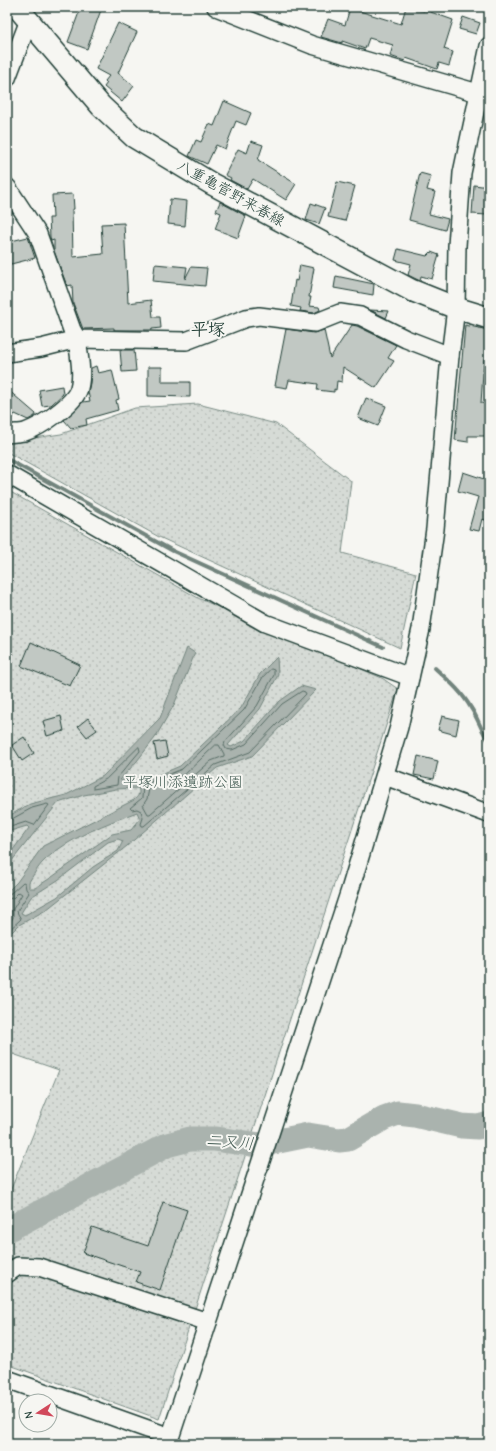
<svg xmlns="http://www.w3.org/2000/svg" width="496" height="1451" viewBox="0 0 496 1451" font-family="'Comic Neue','Klee One',sans-serif">
<style>
.park{fill:url(#park-dots);stroke:#7a8c85}
.water{fill:#aab3ae;stroke:#72847d;fill-rule:evenodd}
.lines{fill:none;stroke-linecap:round;stroke-linejoin:round}
.shore{stroke:#576c65;stroke-width:1}
.stream{stroke:#72847d;stroke-width:4}
.river{stroke:#aab3ae;stroke-width:25}
.building{fill:#c1c8c3;stroke:#1f3d34}
.minor-casing{stroke:#1f3d34;stroke-width:20}
.major-casing{stroke:#1f3d34;stroke-width:24}
.minor{stroke:#f6f6f2;stroke-width:17}
.major{stroke:#f6f6f2;stroke-width:21}
.labels{text-anchor:middle;dominant-baseline:central;stroke-width:4;stroke-linejoin:round;paint-order:stroke}
.street-label{font-size:15px;fill:#1f3d34;stroke:#f6f6f2}
.park-label{font-size:15px;fill:#445d54;stroke:#f6f6f2}
.water-label{font-size:16px;font-style:italic;fill:#425a52;stroke:#f6f6f2}
.quarter-label{font-size:17px;font-weight:bold;fill:#1f3d34;stroke:#f6f6f2}
</style>
<defs>
<pattern id="park-dots" width="8" height="8" patternUnits="userSpaceOnUse"><rect width="8" height="8" fill="#d6dbd6"/><path d="M2 2h.1M6 6h.1" fill="none" stroke="#b7bdb8" stroke-width="1.8" stroke-linecap="round"/></pattern>
</defs>
<rect width="100%" height="100%" fill="#f6f6f2"/>
<filter id="ink" filterUnits="userSpaceOnUse"><feTurbulence type="fractalNoise" baseFrequency=".025" numOctaves="2"/><feDisplacementMap in="SourceGraphic" scale="8" xChannelSelector="R" yChannelSelector="G"/><feConvolveMatrix kernelMatrix="1 2 1 2 8 2 1 2 1" color-interpolation-filters="sRGB"/></filter>
<g filter="url(#ink)">
<g class="park">
<polygon points="198,404 276,424 351,481 342,553 416,573 400,648 159,537 7,452 7,442 61,434 135,408"/>
<polygon points="7,490 200,599 382,678 398,689 159,1419 7,1364 7,1199 59,1070 7,1052"/>
</g>
<path class="water" d="M 187,648 L 195,653 L 174,705 L 155,738 L 137,761 L 120,780 L 145,781 L 180,766 L 241,708 L 260,674 L 277,657 L 278,675 L 260,709 L 228,745 L 231,747 L 244,741 L 280,701 L 301,686 L 316,690 L 252,756 L 217,768 L 127,846 L 46,910 L 19,925 L 7,937 L 7,892 L 17,882 L 43,846 L 134,800 C 137,797 141,794 138,788 L 116,789 L 84,795 L 58,803 L 7,867 L 7,858 L 29,828 L 27,826 L 7,832 L 7,817 L 30,804 L 66,795 L 103,776 L 160,718 ZM 137,812 L 140,819 L 131,830 L 112,834 L 52,877 L 35,888 L 29,888 L 29,882 C 34,874 39,865 46,859 C 69,838 108,823 137,812 ZM 118,839 L 123,841 L 118,851 L 93,867 L 57,897 L 25,915 L 21,913 L 31,897 L 58,880 L 108,842 Z"/>
<g class="lines">
<g class="shore">
<polygon points="271,669 274,670 274,675 257,706 225,742 224,745 226,749 232,750 246,744 282,704 302,691 305,692 306,694 250,752 215,765 144,826 142,826 141,824 143,818 141,811 137,809 132,810 130,808 142,798 143,785 182,769 244,710 263,677"/>
<polygon points="216,745 219,745 224,754 224,756 211,761 150,814 148,814 143,805 147,799 149,789 185,774"/>
<polygon points="139,747 140,751 118,777 117,785 93,789 93,786 106,779"/>
<polyline points="7,820 10,820 32,808 47,804 49,805 34,825 26,822 7,828"/>
<polyline points="7,894 11,893 23,882 25,883 26,889 29,893 17,911 18,914 21,919 7,932"/>
<polyline points="7,899 13,898 19,892 22,894 13,909 13,918 7,925"/>
</g>
<g class="stream">
<polyline points="7,459 173,551 383,647"/>
<path d="M 435,668 C 448,680 462,692 471,708 C 478,718 481,731 489,741"/>
</g>
<polyline class="river" points="7,1230 167,1145 190,1139 215,1139 259,1145 308,1135 339,1140 348,1139 384,1118 398,1113 415,1115 462,1126 478,1127 489,1124"/>
</g>
<g class="building">
<polygon points="81,7 102,7 87,49 68,42"/>
<polygon points="406,7 424,11 425,10 453,20 444,49 453,52 449,66 439,63 437,69 406,58 405,61 390,56 393,45 369,38 365,49 342,41 342,43 321,37 328,19 345,25 350,8 401,24"/>
<polygon points="463,17 480,23 476,34 459,29"/>
<polygon points="118,23 137,32 118,73 134,86 122,102 104,87 107,83 105,81 109,76 96,69"/>
<polygon points="224,101 251,113 246,125 236,121 225,149 216,145 207,164 189,156 196,140 201,142 209,124 214,126"/>
<polygon points="251,141 263,145 258,160 296,184 286,200 253,179 247,189 230,180 231,178 225,175 238,149 247,153"/>
<polygon points="420,173 431,176 427,190 435,192 429,214 448,219 445,230 409,220"/>
<polygon points="337,182 355,186 345,221 328,217"/>
<polygon points="474,185 489,187 489,209 488,209 487,215 472,214"/>
<polygon points="73,194 74,209 72,209 73,257 103,254 101,224 124,223 128,303 151,300 153,317 160,317 161,328 152,329 152,330 114,330 114,328 83,329 73,303 72,285 67,286 54,251 54,240 51,241 50,237 49,218 53,218 52,195"/>
<polygon points="170,199 187,201 185,226 168,224"/>
<polygon points="220,202 246,216 238,238 215,229 221,213 216,211"/>
<polygon points="311,203 325,208 319,224 306,220"/>
<polygon points="28,237 35,258 7,265 7,242"/>
<polygon points="398,249 427,256 431,252 439,255 432,279 421,276 420,281 408,275 411,264 395,260"/>
<polygon points="155,264 187,267 185,279 191,267 207,268 205,286 153,281"/>
<polygon points="300,265 314,268 309,297 311,297 309,306 319,307 320,310 314,313 300,311 301,308 291,306 295,280 297,281"/>
<polygon points="336,276 374,284 373,295 334,288"/>
<polygon points="370,310 389,311 386,318"/>
<polygon points="352,325 357,326 396,345 388,358 394,361 376,388 343,367 342,382 337,381 336,390 334,389 334,392 317,390 318,384 289,380 287,388 275,386 286,329 314,333 324,330 330,358"/>
<polygon points="465,325 488,330 487,349 489,349 489,359 484,359 481,403 489,404 488,436 468,436 468,442 455,440"/>
<polygon points="120,350 134,350 136,371 122,372"/>
<polygon points="96,366 98,373 112,370 119,399 116,400 118,410 86,419 87,425 71,428 64,420 83,402 90,401 88,392 90,383 91,368"/>
<polygon points="148,367 162,367 162,382 190,382 190,397 148,396"/>
<polygon points="62,386 63,394 51,405 42,406 39,390"/>
<polygon points="7,389 36,414 35,416 28,420 15,414 7,424"/>
<polygon points="366,398 386,406 378,426 358,418"/>
<polygon points="486,471 489,471 489,521 482,519 479,531 469,529 478,497 458,491 463,472 484,479"/>
<polygon points="31,642 80,665 70,686 21,666"/>
<polygon points="61,716 64,731 47,736 43,721"/>
<polygon points="442,716 459,720 456,735 438,730"/>
<polygon points="88,718 97,730 87,737 78,726"/>
<polygon points="24,737 34,753 22,761 12,745"/>
<polygon points="165,741 168,756 157,759 154,743"/>
<polygon points="418,756 438,761 434,779 414,775"/>
<polygon points="163,1202 187,1210 160,1290 136,1282 140,1272 83,1253 92,1227 148,1246"/>
</g>
<g class="lines">
<defs>
<g id="minor">
<polyline points="216,7 312,45 478,93"/>
<polyline points="7,78 29,20"/>
<polyline points="7,187 38,234 72,330 77,339 186,341 246,318 259,316 315,323 340,313 360,316 406,339 450,356"/>
<path d="M 7,353 L 41,348 L 77,339 C 79,355 83,373 79,388 C 75,404 40,427 25,432 C 20,433 13,433 7,434"/>
<polyline points="7,474 265,623 410,677"/>
<polyline points="385,776 489,814"/>
<polyline points="7,1274 18,1266 39,1267 208,1322"/>
<polyline points="7,1379 170,1437"/>
<polyline points="168,1444 350,890 399,727 421,629 435,529 450,356 456,308 457,246 462,173 489,46"/>
</g>
<polyline id="major" points="17,7 101,106 134,137 212,184 411,290 456,308 489,318"/>
</defs>
<use href="#minor" class="minor-casing"/>
<use href="#major" class="major-casing"/>
<use href="#minor" class="minor"/>
<use href="#major" class="major"/>
</g>
</g>
<g class="labels">
<g class="street-label">
<text transform="translate(231 193) rotate(29)">八重亀菅野来春線</text>
</g>
<g class="park-label">
<text x="183" y="782">平塚川添遺跡公園</text>
</g>
<g class="water-label">
<text transform="translate(230 1142) rotate(5)">二又川</text>
</g>
<g class="quarter-label">
<text x="208" y="329">平塚</text>
</g>
</g>
<rect width="496" height="1451" fill="none" stroke="#f6f6f2" stroke-width="24"/>
<rect x="12" y="12" width="472" height="1427" fill="none" stroke="#1f3d34" stroke-width="1.5" filter="url(#ink)"/>
<g transform="translate(38 1413) rotate(258)"><circle r="19" fill="#f6f6f2" stroke="#a0aca6"/>
<path d="M0-3L7 15L0 10L-7 15Z" fill="#d1495b"/>
<text y="-6" font-size="11" font-weight="bold" text-anchor="middle" fill="#1f3d34">N</text>
</g>
</svg>
